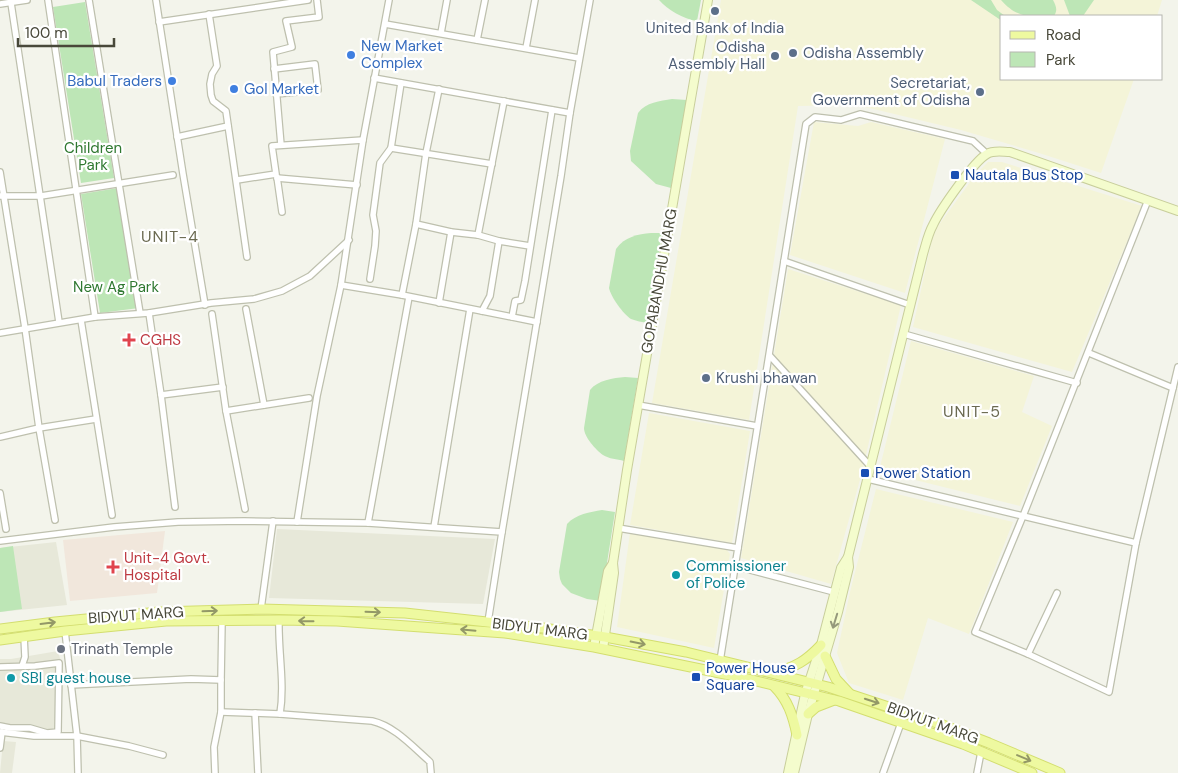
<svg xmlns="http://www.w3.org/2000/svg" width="1178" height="773" viewBox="0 0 1178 773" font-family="'DM Sans',sans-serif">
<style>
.residential{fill:#e7e8d9}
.commercial{fill:#f4f4d8}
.medical{fill:#f1e7dc}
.green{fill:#bde6b6}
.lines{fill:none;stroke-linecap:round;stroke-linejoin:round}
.street-casing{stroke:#bec0ae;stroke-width:8}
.secondary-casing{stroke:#c8ce9b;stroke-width:10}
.primary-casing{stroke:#d3de6f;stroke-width:11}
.street{stroke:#fff;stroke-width:5.5}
.secondary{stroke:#f4fccd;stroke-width:8}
.primary{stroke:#eef9a0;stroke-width:9}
.oneway{stroke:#939867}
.oneway2{stroke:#95997c}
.service-dot{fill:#5c6f8a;stroke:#fff;stroke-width:2}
.shop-dot{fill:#3f7fe0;stroke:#fff;stroke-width:2}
.transit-dot{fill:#1a4fb4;stroke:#fff;stroke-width:2}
.health-dot{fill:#e0444e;stroke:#fff;stroke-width:2}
.culture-dot{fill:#0f9aa8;stroke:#fff;stroke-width:2}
.worship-dot{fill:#6b7280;stroke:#fff;stroke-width:2}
.labels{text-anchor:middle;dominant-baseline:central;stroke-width:4.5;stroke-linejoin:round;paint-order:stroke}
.service-label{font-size:15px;fill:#4e5e75;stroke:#fff;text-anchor:end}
.shop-label{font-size:15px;fill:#366cbe;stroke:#fff;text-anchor:start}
.park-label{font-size:15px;fill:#2f7830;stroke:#fff}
.transit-label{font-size:15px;fill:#164399;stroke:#fff;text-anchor:start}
.street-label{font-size:15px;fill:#484839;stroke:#fff}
.health-label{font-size:15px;fill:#be3a42;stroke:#fff;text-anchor:start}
.culture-label{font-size:15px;fill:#0d838f;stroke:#fff;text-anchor:start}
.worship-label{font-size:15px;fill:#5b616d;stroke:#fff;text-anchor:start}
.neighbourhood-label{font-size:16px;letter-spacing:1px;fill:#6b6a51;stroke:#fff}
</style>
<rect width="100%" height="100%" fill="#f3f4eb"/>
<g class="residential">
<polygon points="277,529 495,539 483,604 269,598"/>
<polygon points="56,542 67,605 0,612 0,548"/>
<polygon points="58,651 62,666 63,685 60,733 38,734 0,728 0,659 11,659"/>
<polygon points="3,741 16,742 12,773 0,773"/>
</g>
<g class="commercial">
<polygon points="721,0 1162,0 1157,16 1002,16 1002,79 1134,79 1101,173 1039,153 961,130 857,105 798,106 749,420 652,403"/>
<polygon points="814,122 858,126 871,122 945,139 905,293 790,255"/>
<polygon points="988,162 1002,162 1142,206 1072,372 913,327 932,239 938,226 976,174"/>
<polygon points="788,269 901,305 861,476 831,584 741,558"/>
<polygon points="911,341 1034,376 1022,412 1052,426 1020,506 879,471"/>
<polygon points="649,413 750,431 732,543 630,525"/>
<polygon points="876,489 1013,522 969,634 928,618 903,700 849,683 837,653 850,592"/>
<polygon points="630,533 726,549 730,554 714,648 617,627"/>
</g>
<polygon class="medical" points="165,531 157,593 70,601 63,540"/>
<g class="green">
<path d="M 659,0 L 701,0 L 697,21 C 683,19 668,10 659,0 Z"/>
<polygon points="971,0 991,0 997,10 1005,16 1002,16 1002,21"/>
<path d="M 1001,0 L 1053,0 C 1056,6 1058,10 1054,16 C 1030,16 1019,20 1001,0 Z"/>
<polygon points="1064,0 1094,0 1083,16 1070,16"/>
<polygon points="85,2 114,178 81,183 53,7"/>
<path d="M 672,99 L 687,100 L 671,188 L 656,184 L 631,161 L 630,151 L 638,113 C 646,102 660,101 672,99 Z"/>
<polygon points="118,188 139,308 100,313 81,194"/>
<path d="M 651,233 L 662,233 L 648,323 C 642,322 636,321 631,319 C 623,314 611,297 609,288 L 616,249 C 624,237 638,234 651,233 Z"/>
<path d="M 625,377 L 638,378 L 624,461 C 617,459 609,459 603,455 C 596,450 584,437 584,428 L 590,390 C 598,380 613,378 625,377 Z"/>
<path d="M 602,510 L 615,512 L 601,601 L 587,599 L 571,593 L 562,584 L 560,579 L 559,572 L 567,524 C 576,514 590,512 602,510 Z"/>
<polygon points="13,546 22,609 0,612 0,548"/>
</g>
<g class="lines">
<defs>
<g id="street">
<polyline points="48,0 95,317"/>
<polyline points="89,0 140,313"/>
<polyline points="156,0 183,174 205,305"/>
<polyline points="11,3 59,322"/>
<polyline points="0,4 27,0"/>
<polyline points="209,14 217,66 212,74 210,84 211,95 213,101 226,111 247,257"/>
<polyline points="159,22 308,0"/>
<polyline points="385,24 579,58"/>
<polyline points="441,33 447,0"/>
<polyline points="477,40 485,0"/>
<polyline points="526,48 535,0"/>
<polyline points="274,69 315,64 318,90 276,94"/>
<polyline points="374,78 570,113"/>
<polyline points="177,137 228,126"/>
<polyline points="281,145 273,52 292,47 286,21 319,17 317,0"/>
<polyline points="391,148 492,164"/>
<polyline points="0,172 25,328 39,428 55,520"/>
<polyline points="277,177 282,212"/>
<polyline points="277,178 357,185"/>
<polyline points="237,180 276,174 272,146 363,140"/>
<polyline points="0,196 41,196 173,175"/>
<polyline points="416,224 451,232 478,235 499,241 530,246"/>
<polyline points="478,235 504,101"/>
<polyline points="784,261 910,305"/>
<polyline points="370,279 375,246 376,231 373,215 380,163 391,148 401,83"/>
<polyline points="341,285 402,295 537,322"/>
<polyline points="402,295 416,224 426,153 439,89"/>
<polyline points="439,303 451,232"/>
<polyline points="246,309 264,405"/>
<polyline points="482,311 490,296 499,241"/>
<polyline points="149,313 161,395 175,507"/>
<polyline points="212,314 226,411 245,509"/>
<polyline points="512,317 515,301 521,300 525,281 552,110"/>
<polyline points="81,320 112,515"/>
<polyline points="0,333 95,317 149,313 211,303 254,299 282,291 310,276 349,240"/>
<polyline points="904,334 1077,383"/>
<polyline points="1089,353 1173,388"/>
<polyline points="770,356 871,467"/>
<polyline points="161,395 223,387"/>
<polyline points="638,405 757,426"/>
<polyline points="226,411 309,398"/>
<polyline points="0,437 39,428 96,419"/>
<polyline points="868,479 1023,516 975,632 1028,654 1109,692 1136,543 1178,367"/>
<polyline points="0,493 6,529"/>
<polyline points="297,522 317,396 341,285 363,140 389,0"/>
<polyline points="368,523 409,297"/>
<polyline points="434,527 470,309"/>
<polyline points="618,528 738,548 720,661"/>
<polyline points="0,541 114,527 178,522 244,521 368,523 502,532"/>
<polyline points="1136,543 1023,516 1148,200"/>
<polyline points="738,548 806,124 815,117 841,120 860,114 973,141 987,154"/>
<polyline points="735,566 834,592"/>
<polyline points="261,609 273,521"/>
<polyline points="488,622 502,532 561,176 570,113 590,0"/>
<polyline points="65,631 77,736 78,773"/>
<polyline points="1028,654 1057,593"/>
<polyline points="22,666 25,657 24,636"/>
<polyline points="0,667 35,666 59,663 58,732 47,733 30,728 10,728 0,726"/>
<polyline points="71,685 191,679 221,680 222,621"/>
<path d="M 221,712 L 280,714 C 285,683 278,651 279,620"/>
<polyline points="255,713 258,773"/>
<path d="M 280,714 L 372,721 C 394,726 411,745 428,760 L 430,762 L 431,773"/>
<polyline points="0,732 34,736 77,736 129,746 163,755"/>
<polyline points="0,748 2,732"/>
<polyline points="215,773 214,747 221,712 221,680"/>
<polyline points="883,773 901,723"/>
<polyline points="977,773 981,752"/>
</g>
<g id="secondary">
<polyline points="594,647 608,571 613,563"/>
<polyline points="603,649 614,573 613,563 627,470 708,0"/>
<polyline points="788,773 805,694 821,645 841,568 848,557"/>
<path d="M 794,773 L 808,714 L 838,612 L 849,567 L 848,557 L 923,254 C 926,244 928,234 933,225 C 940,210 974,161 987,154 C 993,150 1003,152 1010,152 L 1178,211"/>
</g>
<g id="primary">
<polyline points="0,629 55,622 159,612 261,609 405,613 543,628 605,637 686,652 828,687 940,724 989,743 1060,773"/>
<polyline points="0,640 65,631 166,621 279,620 337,621 505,633 594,647 744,678 839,701 963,744 1032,773"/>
<polyline points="825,656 836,679 849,693"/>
<path d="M 774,672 C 795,668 807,660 821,645"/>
<path d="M 774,686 C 788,700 793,716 797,735"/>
<polyline points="808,714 816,707 834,700"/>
</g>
</defs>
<use href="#street" class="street-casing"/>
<use href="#secondary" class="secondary-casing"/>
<use href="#primary" class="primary-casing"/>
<use href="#street" class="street"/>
<use href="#secondary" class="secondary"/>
<use href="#primary" class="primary"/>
</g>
<defs><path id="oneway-shaft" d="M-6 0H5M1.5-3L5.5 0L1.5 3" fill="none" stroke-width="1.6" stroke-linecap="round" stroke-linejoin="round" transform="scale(1.25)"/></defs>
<g class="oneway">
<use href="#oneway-shaft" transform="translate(210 611) rotate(-2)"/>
<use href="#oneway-shaft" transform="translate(373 612) rotate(2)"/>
<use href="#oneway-shaft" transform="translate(306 621) rotate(-179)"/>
<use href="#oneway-shaft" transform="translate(48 623) rotate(-7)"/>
<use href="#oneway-shaft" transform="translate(468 630) rotate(-175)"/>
<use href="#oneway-shaft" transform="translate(638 643) rotate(11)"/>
<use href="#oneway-shaft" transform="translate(872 701) rotate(18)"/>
<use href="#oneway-shaft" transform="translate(1024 758) rotate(23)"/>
</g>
<use class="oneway2" href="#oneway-shaft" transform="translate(835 621) rotate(107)"/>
<g class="service-dot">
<circle cx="715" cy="11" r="5"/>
<circle cx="793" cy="53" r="5"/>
<circle cx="775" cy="56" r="5"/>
<circle cx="980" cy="92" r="5"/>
<circle cx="706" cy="378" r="5"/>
</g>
<g class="shop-dot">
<circle cx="351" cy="55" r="5"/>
<circle cx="172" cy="81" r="5"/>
<circle cx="234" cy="89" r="5"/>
</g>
<g class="transit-dot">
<rect x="950" y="170" width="10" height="10" rx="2.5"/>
<rect x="860" y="468" width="10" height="10" rx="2.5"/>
<rect x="691" y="672" width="10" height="10" rx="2.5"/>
</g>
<g class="health-dot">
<path d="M126.5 332.5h5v5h5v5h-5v5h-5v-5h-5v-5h5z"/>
<path d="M110.5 559.5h5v5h5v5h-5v5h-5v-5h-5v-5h5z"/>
</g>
<g class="culture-dot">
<circle cx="676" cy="575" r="5"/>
<circle cx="11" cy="678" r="5"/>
</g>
<circle class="worship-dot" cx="61" cy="649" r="5"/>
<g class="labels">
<g class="service-label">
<text x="715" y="28" text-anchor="middle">United Bank of India</text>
<text x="765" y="47">Odisha<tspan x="765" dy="17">Assembly Hall</tspan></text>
<text x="803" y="53" text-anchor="start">Odisha Assembly</text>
<text x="970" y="83">Secretariat,<tspan x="970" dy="17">Government of Odisha</tspan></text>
<text x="716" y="378" text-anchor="start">Krushi bhawan</text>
</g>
<g class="shop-label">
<text x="361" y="46">New Market<tspan x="361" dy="17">Complex</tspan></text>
<text x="162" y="81" text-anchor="end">Babul Traders</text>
<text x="244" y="89">Gol Market</text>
</g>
<g class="park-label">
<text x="93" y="148">Children<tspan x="93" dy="17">Park</tspan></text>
<text x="116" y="287">New Ag Park</text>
</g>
<g class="transit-label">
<text x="965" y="175">Nautala Bus Stop</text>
<text x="875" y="473">Power Station</text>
<text x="706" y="668">Power House<tspan x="706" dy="17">Square</tspan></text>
</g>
<g class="street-label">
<text transform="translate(659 281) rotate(-80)">GOPABANDHU MARG</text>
<text transform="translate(136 615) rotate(-4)">BIDYUT MARG</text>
<text transform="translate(540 629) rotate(7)">BIDYUT MARG</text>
<text transform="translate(933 723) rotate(20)">BIDYUT MARG</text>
</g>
<g class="health-label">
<text x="140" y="340">CGHS</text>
<text x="124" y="558">Unit-4 Govt.<tspan x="124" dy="17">Hospital</tspan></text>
</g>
<g class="culture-label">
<text x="686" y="566">Commissioner<tspan x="686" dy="17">of Police</tspan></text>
<text x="21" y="678">SBI guest house</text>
</g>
<g class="worship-label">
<text x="71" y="649">Trinath Temple</text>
</g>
<g class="neighbourhood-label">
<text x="170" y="236">UNIT-4</text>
<text x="972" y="411">UNIT-5</text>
</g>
</g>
<rect x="1000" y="15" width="162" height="65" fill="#ffffff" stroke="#b6b6b0"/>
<rect x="1010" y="31" width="25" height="8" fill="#eef9a0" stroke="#b6b6b0"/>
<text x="1046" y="40" font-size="15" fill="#484839">Road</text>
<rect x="1010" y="52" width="25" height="15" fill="#bde6b6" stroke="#b6b6b0"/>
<text x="1046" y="65" font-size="15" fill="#484839">Park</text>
<path d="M18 38v8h96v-8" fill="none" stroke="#484839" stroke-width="2.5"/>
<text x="25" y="38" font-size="15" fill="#484839" stroke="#ffffff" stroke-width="4" paint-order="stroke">100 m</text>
</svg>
